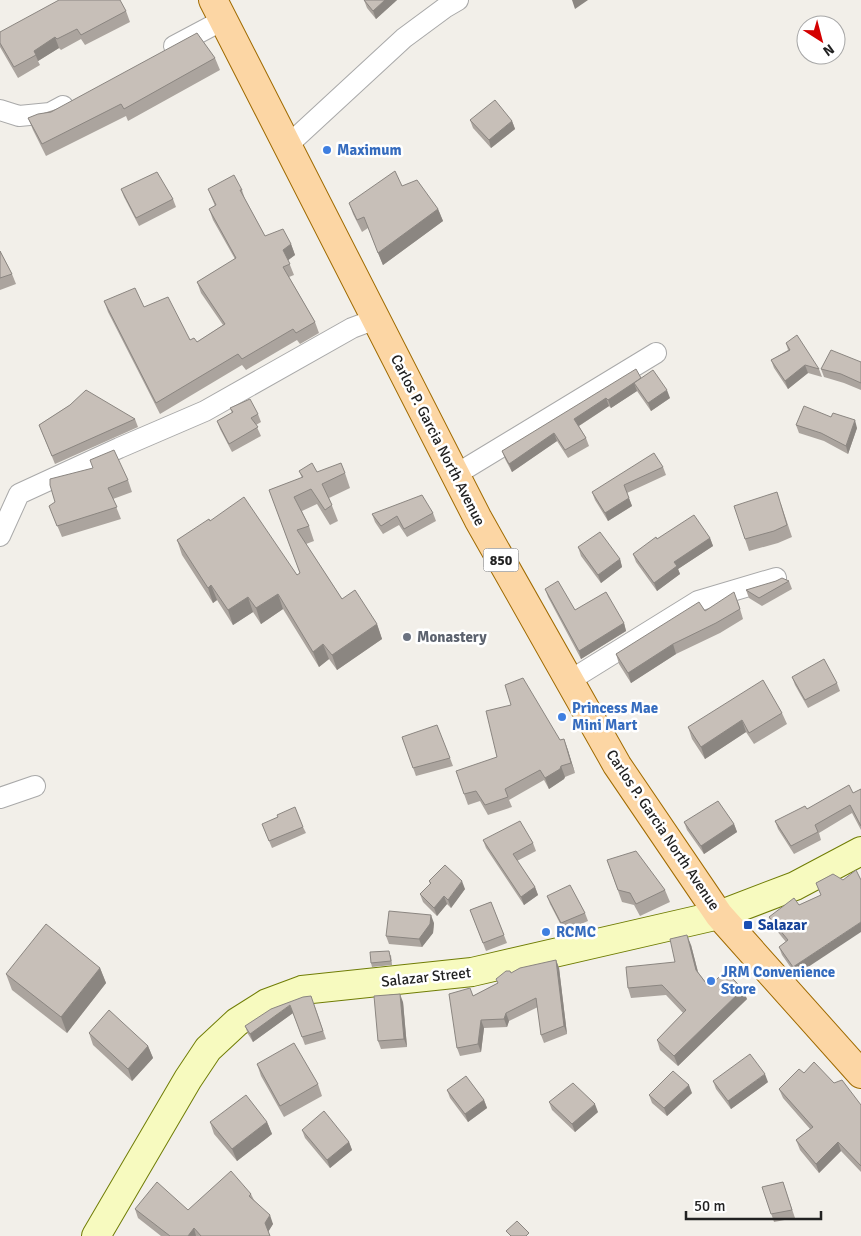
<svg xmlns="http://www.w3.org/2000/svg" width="861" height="1236" viewBox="0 0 861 1236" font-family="Signika,sans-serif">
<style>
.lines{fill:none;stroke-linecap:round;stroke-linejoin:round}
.street-casing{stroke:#a9a9a9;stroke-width:22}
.secondary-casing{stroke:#707d05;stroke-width:30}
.primary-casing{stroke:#a06b00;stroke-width:30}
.street{stroke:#fff;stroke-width:20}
.secondary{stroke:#f7fabf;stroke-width:28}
.primary{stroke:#fcd6a4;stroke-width:28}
.wall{fill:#aba49e}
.shaded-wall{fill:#8b8681}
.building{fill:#c7bfb8;stroke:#8b8681}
.shop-dot{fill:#3f7fe0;stroke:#fff;stroke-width:2}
.worship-dot{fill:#6b7280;stroke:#fff;stroke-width:2}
.transit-dot{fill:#1a4fb4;stroke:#fff;stroke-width:2}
.labels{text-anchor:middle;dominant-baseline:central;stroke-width:5;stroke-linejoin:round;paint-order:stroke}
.shield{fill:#fff;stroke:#646464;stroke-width:1}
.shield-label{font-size:14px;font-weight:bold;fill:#222}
.shop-label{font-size:15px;font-weight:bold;fill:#366cbe;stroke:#fff;text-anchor:start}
.street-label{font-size:15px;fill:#222;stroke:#fff}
.worship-label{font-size:15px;font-weight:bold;fill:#5b616d;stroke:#fff;text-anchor:start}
.transit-label{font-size:15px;font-weight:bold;fill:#164399;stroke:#fff;text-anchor:start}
</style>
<rect width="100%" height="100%" fill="#f2efe9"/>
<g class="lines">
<defs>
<g id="street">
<polyline points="174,46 223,20"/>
<polyline points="0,110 19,116 50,113 63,106"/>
<polyline points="287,146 404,38 446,7 458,0"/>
<polyline points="455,475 656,353"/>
<polyline points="0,536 19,494 119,448 205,411 352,328 376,319"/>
<polyline points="569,681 698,601 776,578"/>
<polyline points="0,798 35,786"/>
</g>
<polyline id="secondary" points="96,1236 188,1079 208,1049 237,1022 267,1003 302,990 472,972 719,915 795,886 861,851"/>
<polyline id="primary" points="213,0 478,519 617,765 719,915 861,1074"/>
</defs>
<use href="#street" class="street-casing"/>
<use href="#secondary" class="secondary-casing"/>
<use href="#primary" class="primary-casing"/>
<use href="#street" class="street"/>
<use href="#secondary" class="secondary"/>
<use href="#primary" class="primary"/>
</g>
<g class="wall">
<polygon points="364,0 397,0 376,19 367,8"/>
<polygon points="126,11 130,22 85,45 81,39 61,50 59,48 38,61 40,65 18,78 0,47 0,32"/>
<polygon points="215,58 220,70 128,121 126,116 46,156 33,130 28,118"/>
<polygon points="470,120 512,121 515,129 491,148 473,128"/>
<polygon points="402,186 438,209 443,221 383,265 368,228 362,232 353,214 349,203"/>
<polygon points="121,189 173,199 176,207 139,226 124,197"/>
<polygon points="208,189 242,190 245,199 265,236 291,244 295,255 288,260 294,275 289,277 315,322 319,333 300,344 297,340 246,370 242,365 160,414 108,312 104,301 144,307 190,340 197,342 223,325 201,293 197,282 235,259 213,220 209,209 215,206"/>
<polygon points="0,251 12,274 16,284 0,290"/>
<polygon points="786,343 819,369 822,377 808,373 788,389 774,368 771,360 788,350"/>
<polygon points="861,362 861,390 844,383 824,377 821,369"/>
<polygon points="641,378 670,398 651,411 637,391 611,408 609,406 579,426 586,438 589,446 568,458 557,441 512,472 505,459 502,451"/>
<polygon points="70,405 135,419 138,427 55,464 39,425"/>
<polygon points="230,408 258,414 261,422 256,425 261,436 232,452 220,429 217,421 232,413"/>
<polygon points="831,417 857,428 848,454 824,441 799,433 796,425"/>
<polygon points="663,467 666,475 627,493 632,506 608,521 595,500 592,492"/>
<polygon points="299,471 345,473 350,488 329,498 338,521 330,525 317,504 302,511 309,526 314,541 306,544 342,599 377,624 382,639 337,670 329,659 319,667 283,609 261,624 253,612 233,625 217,600 213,603 182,555 177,540 210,521 297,575 300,573 269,490 302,478"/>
<polygon points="128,480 132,492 113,499 121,519 62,537 49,506"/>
<polygon points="781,504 792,537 778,543 749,551 745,539"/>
<polygon points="433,513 436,521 407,537 399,525 383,534 375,522 372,514"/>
<polygon points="710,538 713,546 678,569 680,574 657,591 636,562 633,554 657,539"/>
<polygon points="578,547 620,559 622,567 601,583 581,556"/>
<polygon points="789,581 792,589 762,606 749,598 746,590"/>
<polygon points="545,589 575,610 624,623 626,631 581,659 548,597"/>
<polygon points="738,602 743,619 720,633 676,654 631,683 619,664 616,654 705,611"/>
<polygon points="792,677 837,683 840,691 808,708 795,685"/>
<polygon points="782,713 787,724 754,744 746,732 705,759 692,739 688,727"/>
<polygon points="402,737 450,758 453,766 416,776"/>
<polygon points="564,739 575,773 565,777 564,779 549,789 544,780 509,800 512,807 488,815 480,801 468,805 464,794 560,740"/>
<polygon points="861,789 861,830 852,813 819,833 821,840 794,854 778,829 775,821 807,809 853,793"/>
<polygon points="684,822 734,824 737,832 704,854 687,830"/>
<polygon points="262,824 303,827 306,833 272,848"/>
<polygon points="483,840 533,843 536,851 517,861 535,887 538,895 524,905 486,848"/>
<polygon points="607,860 665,890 670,902 640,916 634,905 622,902"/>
<polygon points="833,874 796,975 782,955 779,947 786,942 772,925 769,917 799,905 821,895 816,883"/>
<polygon points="429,881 465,889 451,908 447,904 437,916 423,902 420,894 430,884"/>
<polygon points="547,896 585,913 588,921 564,931 550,904"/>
<polygon points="491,902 507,943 486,951 470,910"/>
<polygon points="434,923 433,933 422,947 389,944 386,936"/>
<polygon points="691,945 698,972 709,987 747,999 678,1066 660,1050 657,1040 683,1013 666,995 631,998 628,988 675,962"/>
<polygon points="391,955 392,965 372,967 371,963"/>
<polygon points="556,960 559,968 567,1034 544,1043 541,1035 538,1007 509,1021 507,1027 484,1028 481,1052 460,1056 457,1048 473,996 498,983 511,973"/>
<polygon points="100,968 106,983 67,1033 12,990 6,974"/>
<polygon points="403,1002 407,1047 381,1049 378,1041"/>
<polygon points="314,1004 326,1039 305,1045 293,1013 253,1042 248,1034 245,1026"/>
<polygon points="89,1033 148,1046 153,1058 132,1081 93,1045"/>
<polygon points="257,1064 318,1084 322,1096 284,1117 261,1076"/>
<polygon points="804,1073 834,1083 861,1105 861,1172 841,1151 819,1173 800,1150 796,1140 810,1129 783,1098 779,1089"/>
<polygon points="713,1081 768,1082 731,1109 716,1089"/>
<polygon points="447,1090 484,1100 487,1108 468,1122 450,1098"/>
<polygon points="692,1093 667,1116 652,1103 649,1095"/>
<polygon points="549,1102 598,1112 575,1132 552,1110"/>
<polygon points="210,1122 267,1122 272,1134 237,1161 214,1134"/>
<polygon points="302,1130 349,1142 352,1150 330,1168 305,1138"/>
<polygon points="783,1182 795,1218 774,1222 762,1187"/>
<polygon points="251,1194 254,1200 273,1224 268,1232 270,1236 161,1236 138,1218 135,1209 188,1210"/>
</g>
<g class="shaded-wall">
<polygon points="385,0 397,0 376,19 373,11"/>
<polygon points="572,0 588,0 575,9"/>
<polygon points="55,37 59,48 38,61 34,51"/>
<polygon points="512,121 515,129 491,148 489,140"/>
<polygon points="438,209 443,221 383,265 378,253"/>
<polygon points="291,244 295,255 287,261 283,250"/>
<polygon points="805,365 808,373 788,389 785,381"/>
<polygon points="641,378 634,383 637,391 611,408 608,400"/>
<polygon points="667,390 670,398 651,411 648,403"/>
<polygon points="606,398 609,406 577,427 574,419"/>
<polygon points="855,420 857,428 848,454 846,446"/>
<polygon points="554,433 557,441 512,472 509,464"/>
<polygon points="629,498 632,506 608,521 605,513"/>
<polygon points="710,538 713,546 678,569 680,574 657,591 654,583 674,562"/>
<polygon points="620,559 622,567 601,583 598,575"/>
<polygon points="211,585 217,600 213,603 208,588"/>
<polygon points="278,594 283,609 261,624 256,608"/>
<polygon points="248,597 253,612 233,625 228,610"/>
<polygon points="624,623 626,631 581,659 579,651"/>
<polygon points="377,624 382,639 337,670 332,655"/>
<polygon points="323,644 329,659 319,667 313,652"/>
<polygon points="673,644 676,654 631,683 628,673"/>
<polygon points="742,720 746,732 705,759 701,747"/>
<polygon points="564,739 568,750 575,773 571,763"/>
<polygon points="561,766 565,777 564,779 549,789 545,778"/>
<polygon points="734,824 737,832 704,854 701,846"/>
<polygon points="462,881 465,889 451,908 448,900"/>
<polygon points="535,887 538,895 524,905 521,897"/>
<polygon points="444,896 447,904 437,916 434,908"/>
<polygon points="431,915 434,923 433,933 422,947 419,939"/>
<polygon points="861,922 861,932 796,975 793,967"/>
<polygon points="687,935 691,945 700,980 696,970"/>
<polygon points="556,960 559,968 567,1034 564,1026"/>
<polygon points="100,968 106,983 67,1033 61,1017"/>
<polygon points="743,989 747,999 678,1066 674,1056"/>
<polygon points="400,994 403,1002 407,1047 404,1039"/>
<polygon points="290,1005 293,1013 253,1042 250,1034"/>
<polygon points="506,1013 509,1021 507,1027 504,1019"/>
<polygon points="481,1020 484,1028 481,1052 478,1044"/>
<polygon points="148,1046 153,1058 132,1081 128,1069"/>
<polygon points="765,1074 768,1082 731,1109 728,1101"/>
<polygon points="689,1085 692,1093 667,1116 664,1108"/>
<polygon points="484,1100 487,1108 468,1122 465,1114"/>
<polygon points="595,1104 598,1112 575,1132 572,1124"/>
<polygon points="267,1122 272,1134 237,1161 232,1149"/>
<polygon points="349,1142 352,1150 330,1168 327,1160"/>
<polygon points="838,1142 841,1151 819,1173 816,1164"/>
<polygon points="270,1215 273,1224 268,1232 265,1223"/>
<polygon points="194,1228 196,1236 188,1236"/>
</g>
<g class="building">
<polygon points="59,0 120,0 126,11 81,35 77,29 57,39 55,37 34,51 36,55 14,67 0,43 0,32"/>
<polygon points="364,0 385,0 373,11"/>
<polygon points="197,33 215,58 124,109 121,104 42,144 28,118 38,114 51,112"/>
<polygon points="495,100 512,121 489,140 470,120"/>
<polygon points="395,171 402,186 417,180 438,209 378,253 364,217 357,220 349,203"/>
<polygon points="157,172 173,199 136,218 121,189"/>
<polygon points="234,175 242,190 240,190 265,236 283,229 291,244 283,250 290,264 283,267 315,322 296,333 293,329 242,359 238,354 156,403 104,301 135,288 144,307 168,297 190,340 194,338 197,342 225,324 197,282 236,258 209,209 216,205 208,189"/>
<polygon points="0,251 12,274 0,278"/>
<polygon points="797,335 819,369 805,365 785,381 771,360 790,350 786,343"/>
<polygon points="831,350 861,362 861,383 841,374 821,369"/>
<polygon points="636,369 641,378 608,400 606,398 574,419 586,438 565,450 554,433 509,464 502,451"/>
<polygon points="653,370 667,390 648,403 634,383"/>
<polygon points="86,390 135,419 52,456 39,425 70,405"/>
<polygon points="250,399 258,414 251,418 258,427 229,444 217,421 233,412 230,408"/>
<polygon points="804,406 831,417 833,413 855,420 846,446 821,433 796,425"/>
<polygon points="114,450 128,480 108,488 117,507 57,526 49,506 55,502 50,485 50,479 93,468 90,460"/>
<polygon points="654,453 663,467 624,485 629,498 605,513 592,492"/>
<polygon points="312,463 317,472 341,463 345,473 322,484 332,505 325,510 311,489 294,497 309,526 297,530 342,599 355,590 377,624 332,655 323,644 313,652 278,594 256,608 248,597 228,610 211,585 208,588 177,540 209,519 210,521 244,497 297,575 300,573 269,490 303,477 299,471"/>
<polygon points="777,492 787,525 774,531 745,539 734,506"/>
<polygon points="422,495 433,513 404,529 397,516 381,526 372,514"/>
<polygon points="694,515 710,538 674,562 677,566 654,583 633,554 656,537 657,539"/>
<polygon points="600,532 620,559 598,575 578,547"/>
<polygon points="782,578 789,581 759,598 746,590 776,581"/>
<polygon points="558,581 575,610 606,592 624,623 579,651 545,589"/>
<polygon points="734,592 740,609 716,623 673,644 628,673 616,654 699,602 705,611"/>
<polygon points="824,659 837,683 805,700 792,677"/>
<polygon points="523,678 560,740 564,739 571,763 561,766 560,769 545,778 540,770 505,789 508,797 485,805 476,791 464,794 456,771 497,757 486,711 511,705 505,685"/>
<polygon points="763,680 782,713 749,733 742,720 701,747 688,727"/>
<polygon points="437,725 450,758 413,768 402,737"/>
<polygon points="849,785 853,793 861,789 861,826 850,805 815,825 818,832 791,846 775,821 805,806 807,809"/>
<polygon points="718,801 734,824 701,846 684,822"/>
<polygon points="295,807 303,827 269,841 262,824 278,817 277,815"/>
<polygon points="520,821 533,843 513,854 535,887 521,897 483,840"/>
<polygon points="636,851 665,890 636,904 630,893 618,890 607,860"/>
<polygon points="445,865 462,881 448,900 444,896 434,908 420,894 431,883 429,881"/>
<polygon points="856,870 861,880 861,922 793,967 779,947 788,940 769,917 794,898 799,905 821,895 816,883 833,874 843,880"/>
<polygon points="570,885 585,913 561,923 547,896"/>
<polygon points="491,902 504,935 483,943 470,910"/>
<polygon points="389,911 431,915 430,924 419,939 386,936"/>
<polygon points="46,924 100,968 61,1017 6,974"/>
<polygon points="687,935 696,970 709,987 725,971 743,989 674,1056 657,1040 686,1010 662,985 628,988 626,967 675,962 670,939"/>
<polygon points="389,951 391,961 371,963 370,952"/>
<polygon points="556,960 564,1026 541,1035 536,998 506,1013 504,1019 481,1020 478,1044 457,1048 449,994 470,988 473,996 498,983 496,979 506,971 510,971 511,973 520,968"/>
<polygon points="400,994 404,1039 378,1041 374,996"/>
<polygon points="311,996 323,1031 302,1037 290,1005 250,1034 245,1026 271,1009 303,997"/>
<polygon points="109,1010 148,1046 128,1069 89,1033"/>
<polygon points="294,1043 318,1084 280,1106 257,1064"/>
<polygon points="750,1054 765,1074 728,1101 713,1081"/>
<polygon points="814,1062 834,1083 842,1080 861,1105 861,1166 838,1142 816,1164 796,1140 813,1127 779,1089 799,1069 804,1073"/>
<polygon points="673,1071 689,1085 664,1108 649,1095"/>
<polygon points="466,1076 484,1100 465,1114 447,1090"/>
<polygon points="573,1083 595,1104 572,1124 549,1102"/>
<polygon points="246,1095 267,1122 232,1149 210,1122"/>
<polygon points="324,1111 349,1142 327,1160 302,1130"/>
<polygon points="231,1171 251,1194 249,1196 270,1215 265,1223 270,1236 201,1236 194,1228 188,1236 170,1236 135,1209 157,1182 188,1210"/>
<polygon points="783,1182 792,1210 771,1214 762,1187"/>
<polygon points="517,1221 529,1233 526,1236 511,1236 506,1231"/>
</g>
<g class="shop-dot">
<circle cx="327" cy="150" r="5"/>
<circle cx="562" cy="717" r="5"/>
<circle cx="546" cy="932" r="5"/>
<circle cx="711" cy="981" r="5"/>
</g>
<circle class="worship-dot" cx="407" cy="637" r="5"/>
<rect class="transit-dot" x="743" y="920" width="10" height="10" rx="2.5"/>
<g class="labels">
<rect class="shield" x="483.5" y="548.5" width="35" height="23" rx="4"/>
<g class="shield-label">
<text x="501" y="560">850</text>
</g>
<g class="shop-label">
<text x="337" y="150">Maximum</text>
<text x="572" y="708">Princess Mae<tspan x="572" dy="17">Mini Mart</tspan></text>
<text x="556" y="932">RCMC</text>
<text x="721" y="972">JRM Convenience<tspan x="721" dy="17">Store</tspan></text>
</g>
<g class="street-label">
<text transform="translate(438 440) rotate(63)">Carlos P. Garcia North Avenue</text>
<text transform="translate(663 830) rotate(56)">Carlos P. Garcia North Avenue</text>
<text transform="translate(426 977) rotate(-6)">Salazar Street</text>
</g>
<g class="worship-label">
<text x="417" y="637">Monastery</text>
</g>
<g class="transit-label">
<text x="758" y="925">Salazar</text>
</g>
</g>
<g transform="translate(821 40) rotate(144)"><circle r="24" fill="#ffffff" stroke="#a7a7a7"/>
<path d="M0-4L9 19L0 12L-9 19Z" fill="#d40000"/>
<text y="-8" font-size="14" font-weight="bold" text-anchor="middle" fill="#222222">N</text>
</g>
<path d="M686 1211v8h135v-8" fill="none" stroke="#222222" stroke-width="2.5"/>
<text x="694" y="1211" font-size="15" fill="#222222" stroke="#ffffff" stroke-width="4" paint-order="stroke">50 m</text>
</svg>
